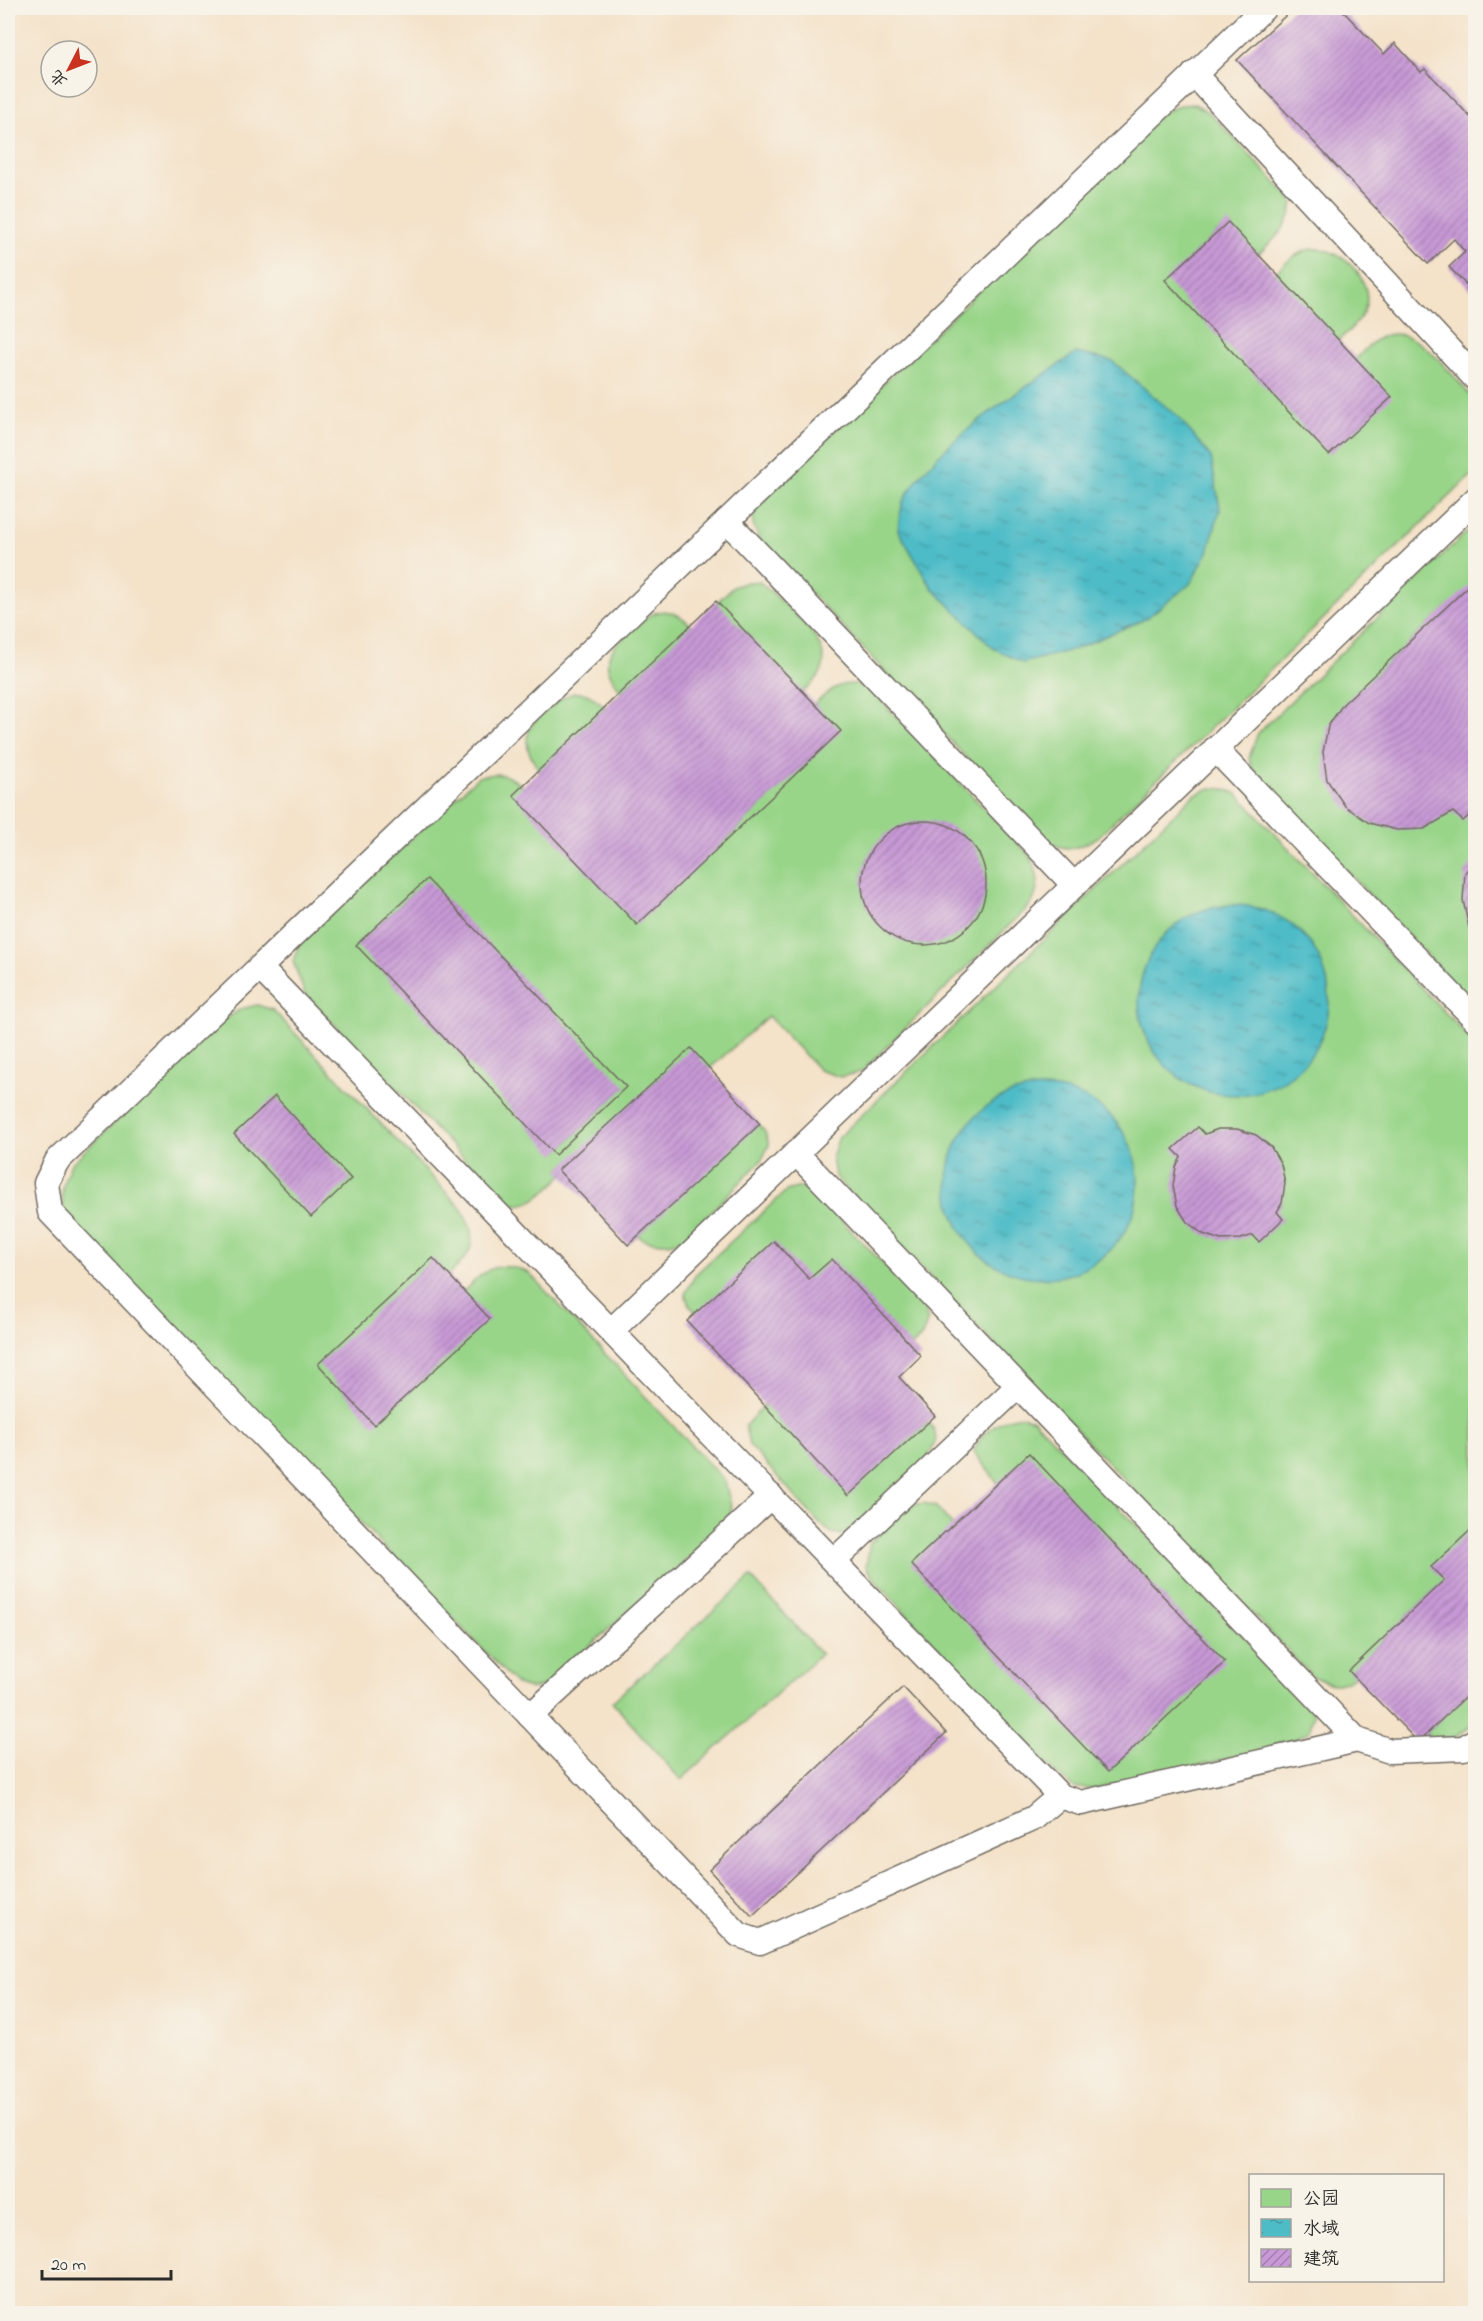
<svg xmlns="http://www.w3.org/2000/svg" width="1483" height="2321" viewBox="0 0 1483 2321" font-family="'Indie Flower','LXGW WenKai TC',sans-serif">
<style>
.green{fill:#99d589;stroke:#62805a;stroke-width:1.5}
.water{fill:url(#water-ripples);stroke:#3c7479;stroke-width:1.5}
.building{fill:url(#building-hatch)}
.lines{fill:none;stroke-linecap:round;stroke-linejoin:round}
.service-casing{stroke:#716b62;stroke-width:27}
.service{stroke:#fff;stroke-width:24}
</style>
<defs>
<pattern id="water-ripples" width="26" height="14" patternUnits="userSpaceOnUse" patternTransform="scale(1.5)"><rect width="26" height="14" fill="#4ebcc7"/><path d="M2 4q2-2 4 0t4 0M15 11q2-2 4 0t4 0" fill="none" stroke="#4199a2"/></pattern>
<pattern id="building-hatch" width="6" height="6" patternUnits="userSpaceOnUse" patternTransform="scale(1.5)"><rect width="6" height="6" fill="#c899d6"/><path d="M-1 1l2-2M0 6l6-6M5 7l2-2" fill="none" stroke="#a37dae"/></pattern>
</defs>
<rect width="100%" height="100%" fill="#f7f3e8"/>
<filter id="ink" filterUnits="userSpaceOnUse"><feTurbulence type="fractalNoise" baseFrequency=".0167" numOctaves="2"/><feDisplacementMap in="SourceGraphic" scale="12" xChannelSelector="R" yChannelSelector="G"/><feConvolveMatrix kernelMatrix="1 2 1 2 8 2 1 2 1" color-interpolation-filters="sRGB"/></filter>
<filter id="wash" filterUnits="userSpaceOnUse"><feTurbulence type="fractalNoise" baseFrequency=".008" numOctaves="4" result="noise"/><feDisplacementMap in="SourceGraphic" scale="24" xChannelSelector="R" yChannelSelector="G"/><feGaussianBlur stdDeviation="1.35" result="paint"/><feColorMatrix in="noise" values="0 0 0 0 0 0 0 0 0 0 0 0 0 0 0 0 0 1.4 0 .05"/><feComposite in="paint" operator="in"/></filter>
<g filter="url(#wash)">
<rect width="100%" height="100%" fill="#f4e2c9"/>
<g class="green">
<path d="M 1195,104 L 1210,113 L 1293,201 C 1291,228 1272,241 1253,259 L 1270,277 C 1282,267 1296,251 1312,249 C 1338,246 1373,278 1366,305 C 1361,322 1347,332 1335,344 L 1352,363 C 1361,354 1372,340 1384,336 C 1417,323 1456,380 1475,401 L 1475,472 L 1098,837 C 1075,850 1069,852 1045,841 L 759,538 L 753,525 L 754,509 L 1162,113 L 1181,105 Z"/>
<polygon points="1475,524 1475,1006 1253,772 1249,758 1258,733"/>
<path d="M 747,582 L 760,582 C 779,600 837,643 821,672 C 817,681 806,689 799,696 L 810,708 C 831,690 838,679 867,686 L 1028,854 C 1039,872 1041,884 1032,903 L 861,1072 L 840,1077 L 819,1070 L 768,1016 L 708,1070 L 765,1132 L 769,1145 L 761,1161 L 685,1238 C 669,1245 658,1244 642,1239 L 571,1167 C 553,1183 531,1214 506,1202 L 305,994 L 293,961 L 300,942 L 478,777 C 498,772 509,773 524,788 L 541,773 C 533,761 524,748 528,734 C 530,724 538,718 545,712 C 569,691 582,683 607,709 L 624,694 C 599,667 604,654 629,632 C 652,611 666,601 692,626 L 733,587 Z"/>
<path d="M 1210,788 L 1225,789 L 1237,794 L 1475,1044 L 1475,1724 L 1453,1738 L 1430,1738 L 1361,1671 C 1342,1687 1335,1688 1312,1676 L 835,1177 L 832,1157 L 839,1137 L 1194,795 Z"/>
<path d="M 257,1005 L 273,1010 L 461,1208 C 481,1242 472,1254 445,1278 L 460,1295 C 483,1272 495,1257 529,1273 L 725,1481 L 732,1510 L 723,1527 L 547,1684 C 535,1690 528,1690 516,1684 L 66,1216 C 59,1195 62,1184 71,1164 L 222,1021 L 241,1009 Z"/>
<polygon points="797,1188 806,1188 819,1197 923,1305 928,1320 922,1336 883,1375 934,1429 936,1440 928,1458 845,1535 832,1533 819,1523 749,1445 745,1426 772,1396 690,1306 685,1294 696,1274 786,1191"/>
<path d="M 1023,1416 L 1034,1420 L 1303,1697 L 1314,1713 L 1309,1732 L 1285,1745 L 1096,1789 L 1075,1788 L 1057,1775 L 874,1579 L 866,1567 L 870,1543 L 912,1505 L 924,1503 L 936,1507 L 954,1527 L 999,1485 L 974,1452 C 980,1432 1003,1417 1023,1416 Z"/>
<polygon points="751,1577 821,1654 681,1780 612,1702"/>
</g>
<g class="water">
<path d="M 1076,353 L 1112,361 L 1178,417 L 1211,457 L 1220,509 L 1208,552 L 1190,584 L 1145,619 L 1075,649 L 1023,663 L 993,648 L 932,588 L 898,530 C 900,520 900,507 905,498 C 936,442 1023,389 1076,353 Z"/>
<circle cx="1234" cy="1000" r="95"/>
<circle cx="1043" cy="1183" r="95"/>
</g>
<g id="blocks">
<g class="building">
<polygon points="1294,8 1340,8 1384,54 1395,43 1421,72 1425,69 1476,123 1476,295 1449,267 1465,252 1454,239 1428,264 1237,60"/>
<polygon points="1228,222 1392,397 1329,455 1165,280"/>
<polygon points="1476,579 1476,809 1463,821 1453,812 1424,829 1397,830 1369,823 1345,806 1327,780 1323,752 1328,726 1343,704"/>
<polygon points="716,601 841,731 637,925 513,795"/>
<circle cx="924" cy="883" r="62"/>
<polygon points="1476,856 1476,939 1469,928 1463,900 1465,873"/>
<polygon points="427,879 626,1087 555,1155 356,945"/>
<polygon points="691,1048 760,1124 628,1245 558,1170"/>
<polygon points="275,1096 351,1179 311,1217 234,1134"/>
<polygon points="1198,1127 1205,1134 1218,1129 1237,1129 1256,1135 1271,1147 1281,1164 1285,1183 1282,1203 1277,1212 1283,1219 1259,1242 1253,1235 1241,1239 1221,1240 1203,1234 1187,1222 1177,1206 1173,1186 1176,1167 1181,1157 1173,1149"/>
<polygon points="774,1241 809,1279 832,1259 921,1356 899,1377 935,1416 848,1496 687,1321"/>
<polygon points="433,1258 490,1319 374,1425 318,1364"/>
<polygon points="1029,1453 1225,1662 1108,1772 911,1564"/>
<polygon points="1476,1525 1476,1687 1418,1742 1349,1671 1444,1580 1431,1567"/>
<polygon points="903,1687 946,1733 752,1916 709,1870"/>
</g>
</g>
</g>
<g filter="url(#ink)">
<use href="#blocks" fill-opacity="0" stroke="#716b62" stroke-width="1.5"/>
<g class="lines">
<defs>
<g id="service">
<polyline points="1194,74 1476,379"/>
<polyline points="727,521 1074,885"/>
<polyline points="1215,749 1476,1020"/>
<polyline points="260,968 1060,1796 1081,1803 1357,1740 1390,1751 1464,1748 1476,1740"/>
<polyline points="796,1153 1357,1740"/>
<polyline points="611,1331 1476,499"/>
<polyline points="834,1561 1018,1386"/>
<polyline points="530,1716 771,1496"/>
<polyline points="1060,1796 1034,1818 760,1942 739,1935 50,1212 46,1183 57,1161 1264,8"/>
</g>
</defs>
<use href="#service" class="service-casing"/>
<use href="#service" class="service"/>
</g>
</g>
<rect width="1483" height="2321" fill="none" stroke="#f7f3e8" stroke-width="30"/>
<rect x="1249" y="2174" width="195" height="108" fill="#f7f3e8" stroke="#a5a39c" stroke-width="1.5"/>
<rect x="1261" y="2189" width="30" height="18" fill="#99d589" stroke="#a5a39c" stroke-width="1.5"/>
<text x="1303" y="2204" font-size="18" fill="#2b2b2b">公园</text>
<rect x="1261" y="2219" width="30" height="18" fill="url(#water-ripples)" stroke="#a5a39c" stroke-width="1.5"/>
<text x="1303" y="2234" font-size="18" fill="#2b2b2b">水域</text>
<rect x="1261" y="2249" width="30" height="18" fill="url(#building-hatch)" stroke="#a5a39c" stroke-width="1.5"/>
<text x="1303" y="2264" font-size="18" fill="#2b2b2b">建筑</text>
<g transform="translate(69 69) rotate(228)"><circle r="28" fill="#f7f3e8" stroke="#a5a39c" stroke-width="1.5"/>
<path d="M0-4.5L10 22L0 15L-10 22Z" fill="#c8321e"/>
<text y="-9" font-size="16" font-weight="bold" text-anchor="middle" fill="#2b2b2b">北</text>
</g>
<path d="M42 2270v9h129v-9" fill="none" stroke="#2b2b2b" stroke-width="3"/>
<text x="51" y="2270" font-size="18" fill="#2b2b2b" stroke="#f7f3e8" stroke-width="4.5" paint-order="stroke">20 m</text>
</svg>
